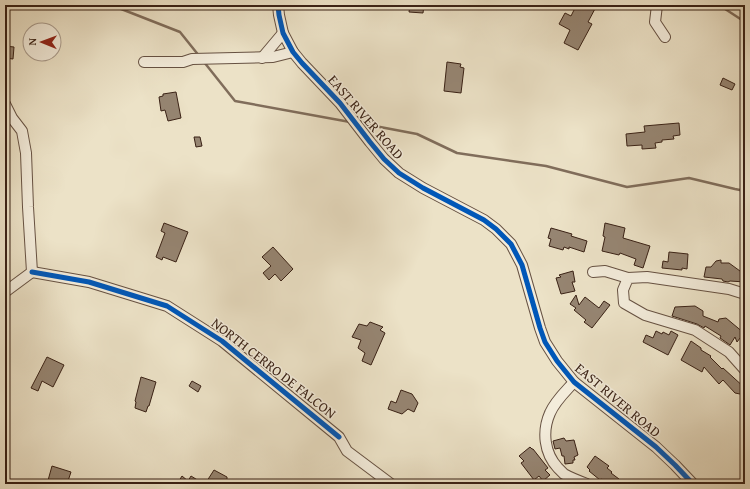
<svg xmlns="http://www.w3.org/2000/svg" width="750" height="489" viewBox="0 0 750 489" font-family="'Gentium Book Plus',serif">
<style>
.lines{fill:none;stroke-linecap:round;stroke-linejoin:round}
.stream{stroke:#806d5b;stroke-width:2.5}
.building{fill:#968572;stroke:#392115}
.minor-casing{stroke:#665142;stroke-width:12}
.minor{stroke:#f3ecdb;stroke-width:10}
.cycleway-casing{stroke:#f3ecdb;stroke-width:8}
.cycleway{stroke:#0057b8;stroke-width:5}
.labels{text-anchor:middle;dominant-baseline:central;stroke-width:3;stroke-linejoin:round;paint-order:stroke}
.street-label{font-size:14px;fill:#392115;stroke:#f3ecdb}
</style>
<rect width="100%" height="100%" fill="#ece2c7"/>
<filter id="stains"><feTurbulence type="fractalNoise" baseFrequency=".005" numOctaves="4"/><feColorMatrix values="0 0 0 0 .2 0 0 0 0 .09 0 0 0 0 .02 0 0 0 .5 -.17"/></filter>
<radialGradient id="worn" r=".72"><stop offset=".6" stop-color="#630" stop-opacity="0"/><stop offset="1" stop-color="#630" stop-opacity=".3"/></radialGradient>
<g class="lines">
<g class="stream">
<polyline points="111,5 180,32 200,57"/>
<polyline points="719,5 745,22"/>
<polyline points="204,62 235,101 350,122"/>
<polyline points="359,123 417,134 457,153 546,166 627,187 689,178 735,189 745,191"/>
</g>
</g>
<g class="building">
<polygon points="410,5 424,5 423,13 409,12"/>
<polygon points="574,5 597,5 588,22 592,24 578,50 564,43 570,30 559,24 565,13 571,16 575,8"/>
<polygon points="5,46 14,47 13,59 5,58"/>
<polygon points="447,62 461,64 460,67 464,68 461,93 444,91"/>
<polygon points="723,78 735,84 732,90 720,85"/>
<polygon points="176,92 181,118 168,121 165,110 161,111 159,97 163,96 163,94"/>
<polygon points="679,123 680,135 673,136 674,139 662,140 662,142 655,143 656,148 642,149 642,145 627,146 626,134 645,132 644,126"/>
<polygon points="194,137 200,137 202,146 196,147"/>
<polygon points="164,223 188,232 176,262 163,257 162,260 156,257 165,233 161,231"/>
<polygon points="605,223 625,228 623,238 650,246 643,268 634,265 636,259 620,253 619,255 602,251 605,237 603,236"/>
<polygon points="551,228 572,234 571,236 587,241 584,252 569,247 569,249 564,247 563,250 549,246 551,239 548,238"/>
<polygon points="273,247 293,269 281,281 275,274 269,280 263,273 271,266 262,257"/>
<polygon points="669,252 688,254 687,269 682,268 682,270 662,268 663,261 668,262"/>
<polygon points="721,260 721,263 729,263 740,271 745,269 745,282 730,281 728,282 723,281 722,279 704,277 706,267 711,267 716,261"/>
<polygon points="573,271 575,282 572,282 575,291 561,294 556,278 561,277 559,275"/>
<polygon points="576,295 579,305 585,297 599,308 604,301 610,305 592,328 584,322 586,320 574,310 576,308 570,304"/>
<polygon points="695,306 703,311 703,316 718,322 719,319 726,318 744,333 737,342 735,337 730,345 720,338 721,336 705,326 704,328 697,324 672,316 675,307"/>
<polygon points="370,322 383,327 380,330 385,333 371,365 362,361 365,353 358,348 361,340 352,337 359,324 367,326"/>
<polygon points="656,331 662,334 663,332 669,335 671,331 678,335 668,355 643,342 646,335 653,338"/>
<polygon points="691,341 701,348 701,350 711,356 710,357 722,369 723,368 745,388 745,395 735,393 723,380 719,384 704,367 702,372 681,360"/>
<polygon points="47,357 64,365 53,387 42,381 38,391 31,388"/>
<polygon points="141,377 156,382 149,406 148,406 146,412 135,408 136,402 135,401"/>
<polygon points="192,381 201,386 198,392 189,386"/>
<polygon points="401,390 412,394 418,403 414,412 408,409 402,414 388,409 391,401 396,403"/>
<polygon points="564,438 566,441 574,440 578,455 574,457 575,460 573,460 573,463 565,464 564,456 562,456 560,448 555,449 553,441"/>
<polygon points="530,447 532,449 533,449 548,468 545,470 550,475 543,481 539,476 534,480 521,463 524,461 519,456"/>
<polygon points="595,456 609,466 607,468 612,472 611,473 619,479 615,484 613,484 607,480 606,482 601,479 600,480 589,471 590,470 587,467"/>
<polygon points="52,466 71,472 67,484 62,483 61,484 47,484"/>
<polygon points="214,470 227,477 227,483 222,483 221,484 205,484"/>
<polygon points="182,476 188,481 191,476 204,484 177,484"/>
</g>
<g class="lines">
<defs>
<g id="minor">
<polyline points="278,5 279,15 283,33 293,52 302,63 340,103 370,142 384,159 399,173 423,188 484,220 496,229 511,244 522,265 540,328 545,342 557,361 574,382 656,447 675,465 693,484"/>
<polyline points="657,5 655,22 665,37"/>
<polyline points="262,58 283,33"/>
<polyline points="144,62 183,62 192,59 273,57 293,52"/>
<polyline points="5,104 12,118 22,131 26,153 28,207 32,272 5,292"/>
<polyline points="32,272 89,282 167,306 222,341 339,437 347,451 391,484"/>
<polyline points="593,272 605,271 628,278"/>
<polyline points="745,294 729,289 647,277 628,278 623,290 624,303 645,315 695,330 729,352 745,370"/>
<path d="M 574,382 C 566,391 555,401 550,413 C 542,431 544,453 558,468 C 560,470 562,472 564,474 C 571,478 579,481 587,484"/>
</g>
</defs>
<use href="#minor" class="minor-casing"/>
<use href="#minor" class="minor"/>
<defs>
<g id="cycleway">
<polyline points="278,5 279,15 283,33 293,52 302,63 340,103 370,142 384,159 399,173 423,188 484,220 496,229 511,244 522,265 540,328 545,342 557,361 574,382 656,447 675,465 693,484"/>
<polyline points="32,272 89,282 167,306 222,341 339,437"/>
</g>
</defs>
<use href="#cycleway" class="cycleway-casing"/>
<use href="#cycleway" class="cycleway"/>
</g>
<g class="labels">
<g class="street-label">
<text transform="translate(366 117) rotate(49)">EAST RIVER ROAD</text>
<text transform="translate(274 368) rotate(38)">NORTH CERRO DE FALCON</text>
<text transform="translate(618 400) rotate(40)">EAST RIVER ROAD</text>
</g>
</g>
<rect width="750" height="489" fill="none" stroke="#ece2c7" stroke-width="20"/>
<rect x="6" y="6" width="738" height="477" fill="none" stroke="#392115" stroke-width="2"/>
<rect x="10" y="10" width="730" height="469" fill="none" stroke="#392115"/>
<g transform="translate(42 42) rotate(271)"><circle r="19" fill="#f3ecdb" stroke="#a99b8c"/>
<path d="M0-3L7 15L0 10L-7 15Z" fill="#8f2418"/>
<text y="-6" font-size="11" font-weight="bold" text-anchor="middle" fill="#392115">N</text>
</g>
<rect width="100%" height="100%" filter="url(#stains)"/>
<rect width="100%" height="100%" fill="url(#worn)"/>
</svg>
